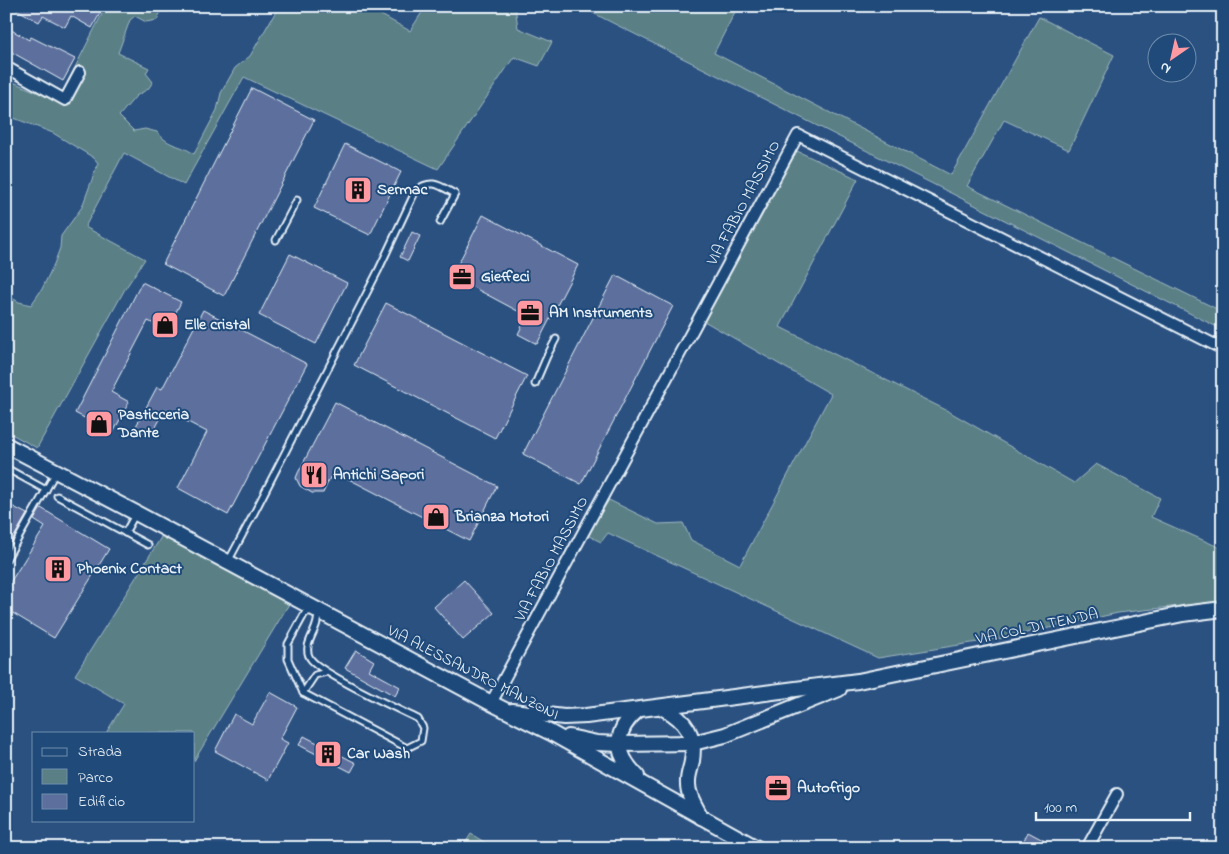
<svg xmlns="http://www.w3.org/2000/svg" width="1229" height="854" viewBox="0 0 1229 854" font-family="'Indie Flower',sans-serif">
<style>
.green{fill:#5a8086;stroke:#a1b8bf}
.building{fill:#5d6f9d;stroke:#e8f1f8}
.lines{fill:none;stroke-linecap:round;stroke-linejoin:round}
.lane-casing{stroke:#e8f1f8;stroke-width:9}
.street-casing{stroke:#e8f1f8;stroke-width:14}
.secondary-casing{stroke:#e8f1f8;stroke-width:18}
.lane{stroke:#1f4a7a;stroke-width:5}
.street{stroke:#1f4a7a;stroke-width:10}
.secondary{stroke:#1f4a7a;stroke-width:14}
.labels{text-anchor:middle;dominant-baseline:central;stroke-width:4;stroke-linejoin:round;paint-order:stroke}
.poi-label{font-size:16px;font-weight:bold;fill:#e8f1f8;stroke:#1f4a7a;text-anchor:start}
.street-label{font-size:16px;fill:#e8f1f8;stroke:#1f4a7a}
</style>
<rect width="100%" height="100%" fill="#2b5181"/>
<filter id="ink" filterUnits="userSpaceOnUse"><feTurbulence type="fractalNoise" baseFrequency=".02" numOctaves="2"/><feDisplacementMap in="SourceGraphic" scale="10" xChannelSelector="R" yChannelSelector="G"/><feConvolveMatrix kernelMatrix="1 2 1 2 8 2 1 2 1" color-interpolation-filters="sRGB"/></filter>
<g filter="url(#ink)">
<g class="green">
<path d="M 106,6 L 157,6 L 161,11 L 157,20 L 146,22 L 135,16 L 130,20 L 118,53 L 149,68 L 146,73 L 153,82 L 148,89 L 136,96 L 119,116 L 134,131 L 145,129 L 157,132 C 170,148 179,143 194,154 L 217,110 L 221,93 L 235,68 L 250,56 L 279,6 L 365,6 L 410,31 L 426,6 L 515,6 L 518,28 L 552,42 L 539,66 L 514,57 L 438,169 L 244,77 L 184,185 L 124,153 L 85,227 L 145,259 L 125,289 L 37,448 L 6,431 L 6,295 L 19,302 L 31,305 L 42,289 L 54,264 L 60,248 L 61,236 L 82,207 L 98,163 L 94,158 L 53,133 L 6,115 L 6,79 L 58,101 Z"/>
<polygon points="579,6 738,6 714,53 951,175 1039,17 1114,55 1069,150 1004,120 967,186 1223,312 1223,330"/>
<polygon points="797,151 858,179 780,327 948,411 1074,483 1096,464 1160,498 1151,517 1223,549 1223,601 1118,613 1003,638 878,658 608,533 601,542 587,535 609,500 658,524 683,523 691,540 740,565 831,394 704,321"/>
<polygon points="163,534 289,604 194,761 194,733 106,733 124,704 75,675"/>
<polygon points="471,834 494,848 462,848"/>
</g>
<g class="building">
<polygon points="11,6 104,6 92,28 71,16 65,27 43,16 39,22"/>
<polygon points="6,27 29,40 31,37 75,59 63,81 6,49"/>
<polygon points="252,88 314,120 224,296 163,264"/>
<polygon points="345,144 401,172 370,235 314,208"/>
<polygon points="483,215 578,265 537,344 518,334 527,316 452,276"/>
<polygon points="412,232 420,236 408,261 400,257"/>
<polygon points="290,254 347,283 316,344 259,315"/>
<polygon points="615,275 673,306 581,484 523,454"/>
<polygon points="142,282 181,302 167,330 148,321 111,392 129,402 113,433 75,413"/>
<polygon points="386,303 527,376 495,438 354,365"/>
<polygon points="203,310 307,364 228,515 178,488 207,432 165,410 151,436 135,428 157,387 162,389"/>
<polygon points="335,402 497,486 469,541 333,471 323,493 312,493 300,486 296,478 298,473"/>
<polygon points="6,503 27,514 6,551"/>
<polygon points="41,508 109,549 54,638 6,609 6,589 45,527 34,520"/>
<polygon points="464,580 494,613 463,640 434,607"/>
<polygon points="356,650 374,661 369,670 400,687 395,696 345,668"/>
<polygon points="270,692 297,707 280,739 288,743 268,780 215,751 234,714 252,724"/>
<polygon points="304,736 356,763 351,772 299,745"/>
<polygon points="1028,832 1058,848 1020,848"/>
</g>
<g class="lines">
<defs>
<g id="lane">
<polyline points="276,240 297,200"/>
<polyline points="535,384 547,356 556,339"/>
<polyline points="6,468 46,490"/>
<polyline points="57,496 148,545"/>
<polyline points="125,533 136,513"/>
<polyline points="6,560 56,472"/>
<path d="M 229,560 L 252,517 L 378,271 L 416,190 C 432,178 440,186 455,194 L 440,222"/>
<path d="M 317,614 C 321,628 301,644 310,658 C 319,673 398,709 418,719 L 423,728 L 421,741 L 407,748 L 303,693 L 315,675 L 327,672"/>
<polyline points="303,693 288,659 288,644 305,613 312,611"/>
</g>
<g id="street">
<polyline points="6,67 65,100 80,72"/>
<polyline points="491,703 798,135 1223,349"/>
<polyline points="732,848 738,837"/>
<polyline points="1087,848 1117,794"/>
</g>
<g id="secondary">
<polyline points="6,445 136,513 491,703 551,733 757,848"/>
<path d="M 663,708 C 686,720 696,735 692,761 C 691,768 688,774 688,781 C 687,794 695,806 701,817"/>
<polyline points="512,711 564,717 586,716 858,681 1183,614 1223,609"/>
<polyline points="569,737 597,743 619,744 693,743 725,735 839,689"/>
<path d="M 637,776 C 614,753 613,731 638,710"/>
</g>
</defs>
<use href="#lane" class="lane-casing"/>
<use href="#street" class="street-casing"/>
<use href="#secondary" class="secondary-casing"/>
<use href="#lane" class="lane"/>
<use href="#street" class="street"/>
<use href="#secondary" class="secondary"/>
</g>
</g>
<defs>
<symbol id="building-square" viewBox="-11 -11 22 22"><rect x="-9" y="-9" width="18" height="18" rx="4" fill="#ff9aa2" stroke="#1f4a7a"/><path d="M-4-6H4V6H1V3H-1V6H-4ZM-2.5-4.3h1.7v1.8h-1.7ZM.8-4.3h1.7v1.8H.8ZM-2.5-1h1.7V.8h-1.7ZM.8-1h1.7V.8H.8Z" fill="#111"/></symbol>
<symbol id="office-square" viewBox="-11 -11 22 22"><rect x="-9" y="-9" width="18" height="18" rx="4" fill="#ff9aa2" stroke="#1f4a7a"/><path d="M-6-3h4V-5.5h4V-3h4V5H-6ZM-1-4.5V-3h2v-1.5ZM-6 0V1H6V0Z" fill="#111"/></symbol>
<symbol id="shop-square" viewBox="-11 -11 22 22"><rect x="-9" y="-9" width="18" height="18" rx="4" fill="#ff9aa2" stroke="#1f4a7a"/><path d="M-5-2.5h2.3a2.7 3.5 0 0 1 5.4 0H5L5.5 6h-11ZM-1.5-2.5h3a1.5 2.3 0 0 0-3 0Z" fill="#111"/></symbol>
<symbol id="restaurant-square" viewBox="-11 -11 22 22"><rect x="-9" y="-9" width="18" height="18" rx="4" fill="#ff9aa2" stroke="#1f4a7a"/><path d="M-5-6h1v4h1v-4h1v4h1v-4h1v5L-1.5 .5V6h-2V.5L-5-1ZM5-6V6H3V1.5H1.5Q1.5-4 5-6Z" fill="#111"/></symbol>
</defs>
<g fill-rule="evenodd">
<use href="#building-square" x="342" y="174" width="32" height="32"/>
<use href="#office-square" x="446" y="261" width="32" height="32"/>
<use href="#office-square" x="514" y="297" width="32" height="32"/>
<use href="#shop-square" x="149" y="309" width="32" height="32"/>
<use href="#shop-square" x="83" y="408" width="32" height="32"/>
<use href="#restaurant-square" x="298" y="459" width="32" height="32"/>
<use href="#shop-square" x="420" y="501" width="32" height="32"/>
<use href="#building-square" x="42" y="553" width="32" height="32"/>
<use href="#building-square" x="312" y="738" width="32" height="32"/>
<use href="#office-square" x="762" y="772" width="32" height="32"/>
</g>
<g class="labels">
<g class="poi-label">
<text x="377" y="190">Sermac</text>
<text x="481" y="277">Gieffeci</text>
<text x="549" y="313">AM Instruments</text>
<text x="184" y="325">Elle cristal</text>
<text x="118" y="415">Pasticceria<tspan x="118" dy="18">Dante</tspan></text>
<text x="333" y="475">Antichi Sapori</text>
<text x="455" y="517">Brianza Motori</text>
<text x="77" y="569">Phoenix Contact</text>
<text x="347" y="754">Car Wash</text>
<text x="797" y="788">Autofrigo</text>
</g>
<g class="street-label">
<text transform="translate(744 203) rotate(-62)">VIA FABIO MASSIMO</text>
<text transform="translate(552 559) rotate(-62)">VIA FABIO MASSIMO</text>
<text transform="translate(1037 627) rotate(-12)">VIA COL DI TENDA</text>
<text transform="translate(473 673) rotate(27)">VIA ALESSANDRO MANZONI</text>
</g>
</g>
<rect width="1229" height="854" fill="none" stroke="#1f4a7a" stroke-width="25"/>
<rect x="12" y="12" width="1204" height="829" fill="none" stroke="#e8f1f8" stroke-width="2" filter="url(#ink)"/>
<rect x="32" y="732" width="162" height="90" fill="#1f4a7a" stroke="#6f8dac"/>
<rect x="42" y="748" width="25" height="8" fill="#1f4a7a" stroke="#6f8dac"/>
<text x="78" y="756" font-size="15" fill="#e8f1f8">Strada</text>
<rect x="42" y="769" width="25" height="15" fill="#5a8086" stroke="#6f8dac"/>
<text x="78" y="782" font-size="15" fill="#e8f1f8">Parco</text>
<rect x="42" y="794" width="25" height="15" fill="#5d6f9d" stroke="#6f8dac"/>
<text x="78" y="806" font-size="15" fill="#e8f1f8">Edificio</text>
<g transform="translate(1172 58) rotate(214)"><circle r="24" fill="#1f4a7a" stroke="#6f8dac"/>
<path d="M0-4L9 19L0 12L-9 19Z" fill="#ff9aa2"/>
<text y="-8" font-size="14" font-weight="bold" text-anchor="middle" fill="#e8f1f8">N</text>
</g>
<path d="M1036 812v8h154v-8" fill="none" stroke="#e8f1f8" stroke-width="2.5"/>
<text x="1044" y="812" font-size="15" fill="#e8f1f8" stroke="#1f4a7a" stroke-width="4" paint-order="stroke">100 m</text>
</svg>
